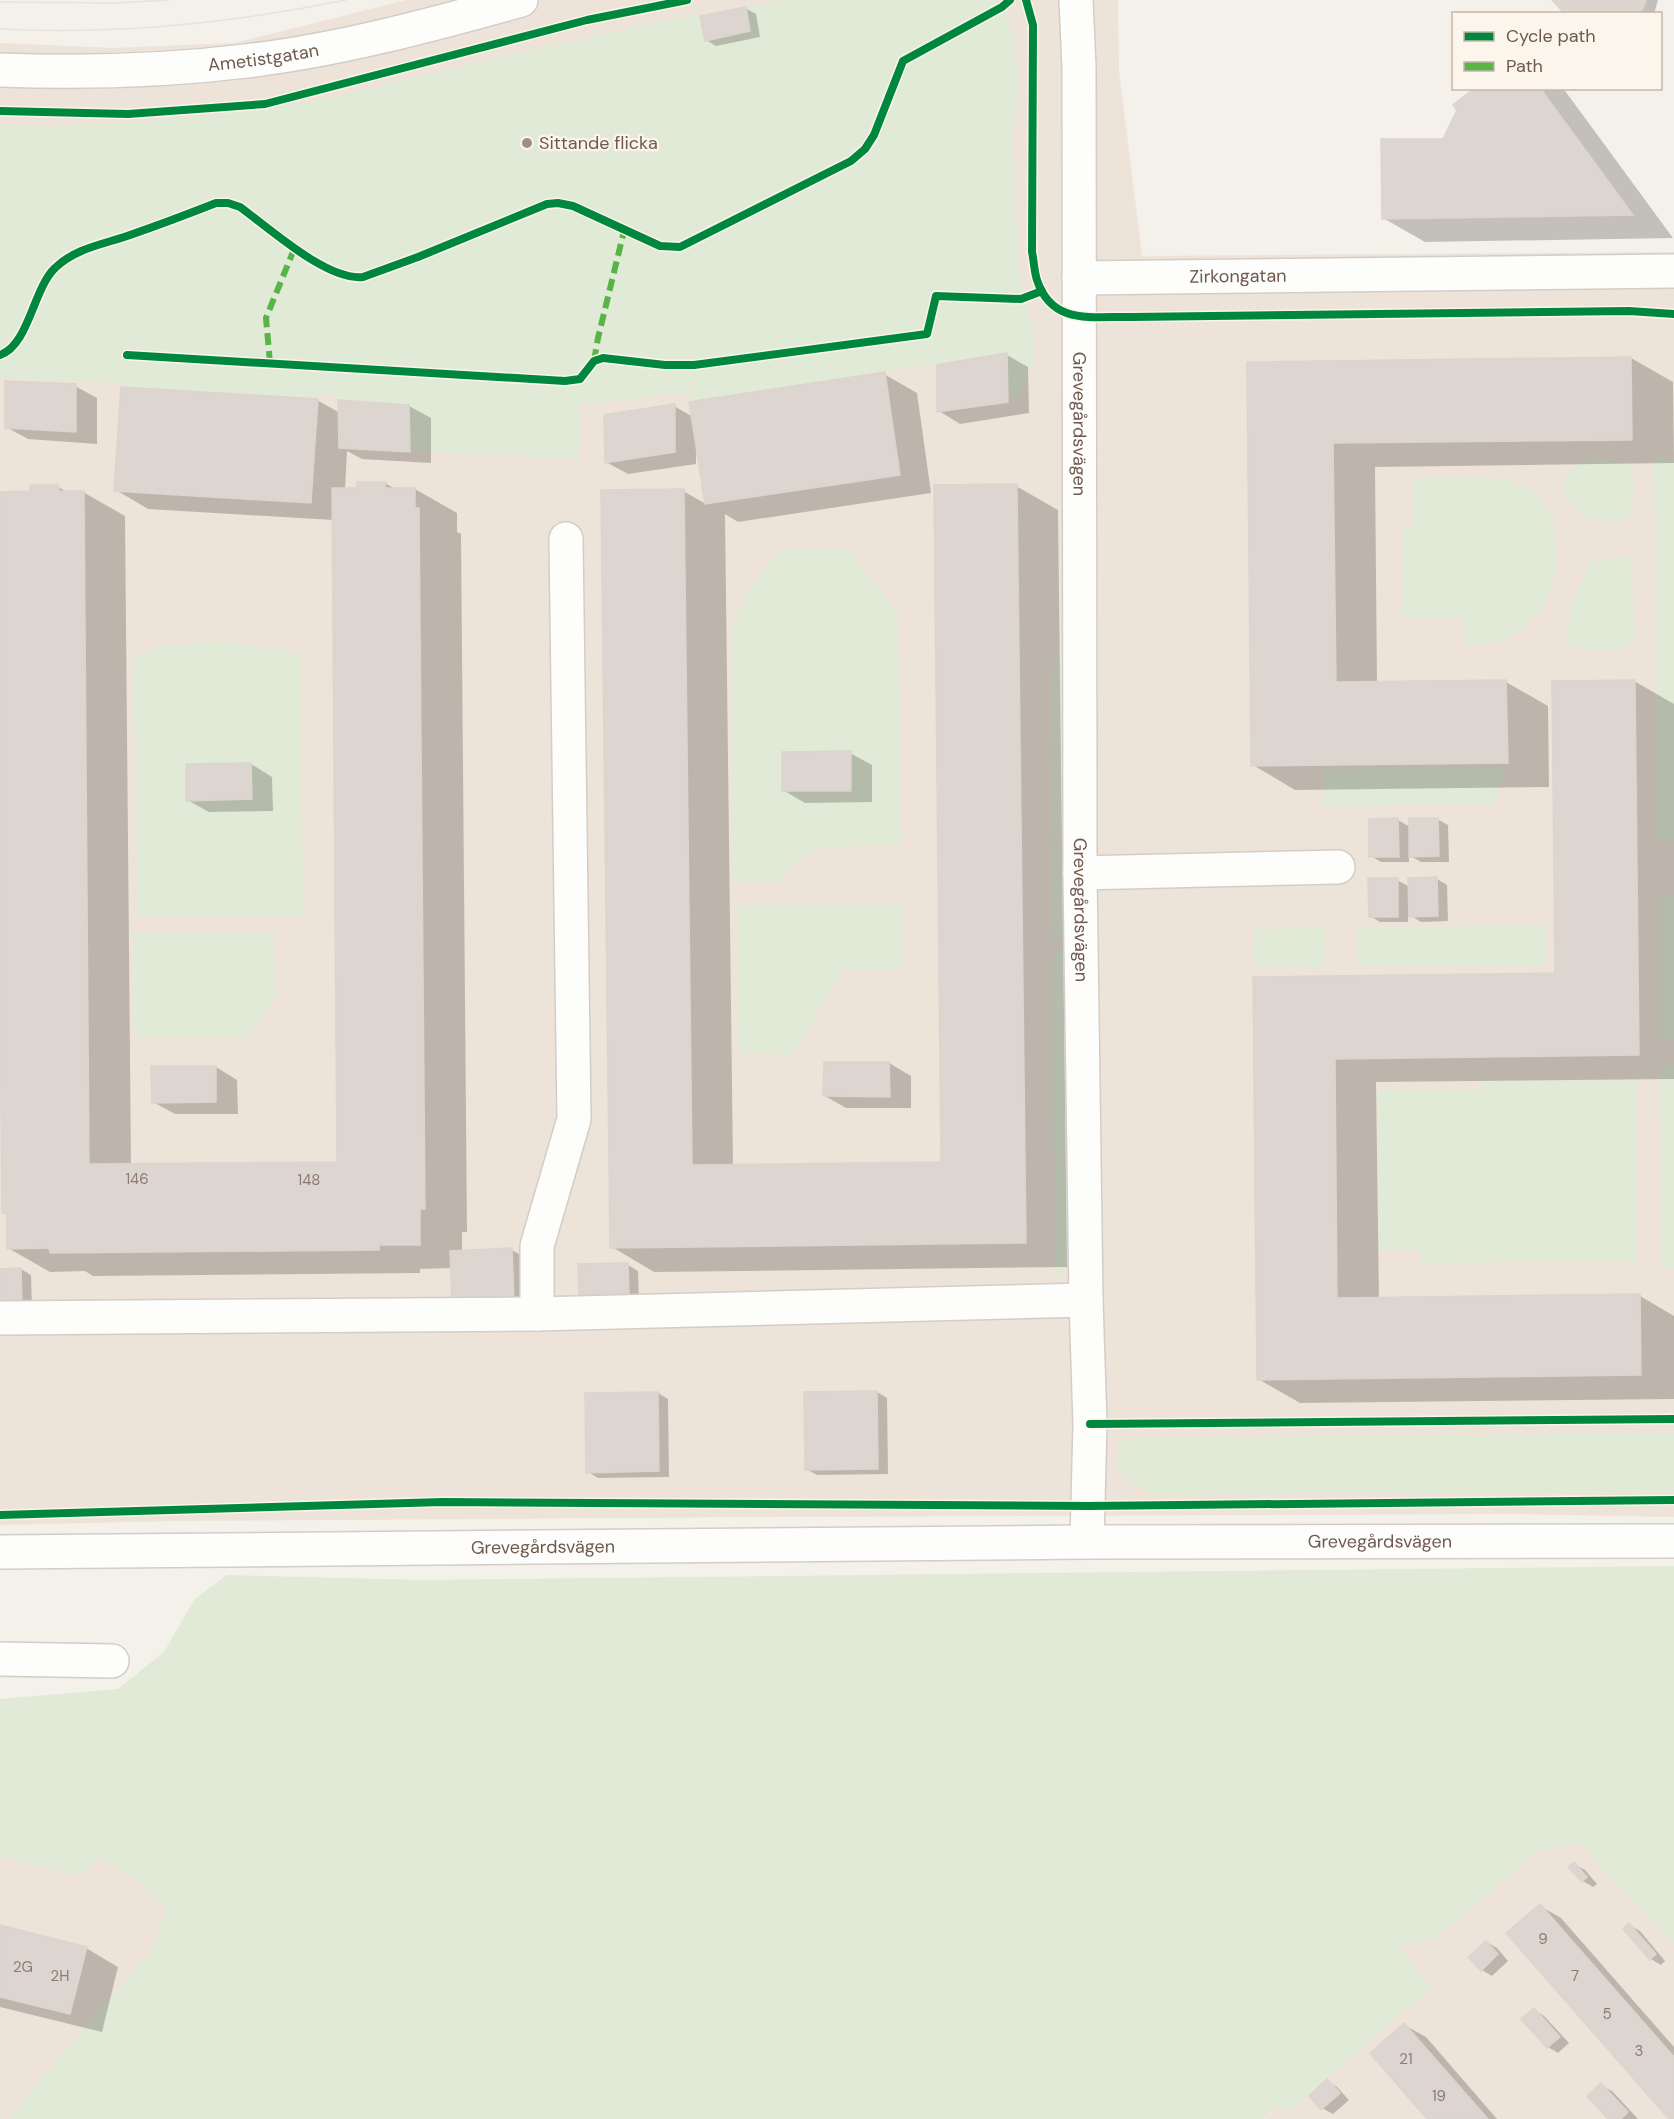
<svg xmlns="http://www.w3.org/2000/svg" width="1674" height="2119" viewBox="0 0 1674 2119" font-family="'DM Sans',sans-serif">
<style>
.residential{fill:#ede3d8}
.green{fill:#e1ead6}
.shadow{fill:#0003}
.building{fill:#ddd6d0;stroke:#dcd4cd;stroke-width:1.5}
.lines{fill:none;stroke-linecap:round;stroke-linejoin:round}
.minor-casing{stroke:#d3cdc8;stroke-width:36}
.minor{stroke:#fdfdfc;stroke-width:33}
.tram{stroke:#e4e2e3;stroke-width:1.5}
.quiet{stroke:#59b447;stroke-width:6;stroke-dasharray:12 6;stroke-linecap:butt}
.cycleway-casing{stroke:#fcf5eb;stroke-width:11}
.cycleway{stroke:#00873e;stroke-width:8}
.poi-dot{fill:#9e8e85;stroke:#fcf5eb;stroke-width:2}
.labels{text-anchor:middle;dominant-baseline:central;stroke-width:4.5;stroke-linejoin:round;paint-order:stroke}
.number-label{font-size:15px;fill:#8d7b71}
.street-label{font-size:18px;fill:#6f594e;stroke:#fcf5eb}
.poi-label{font-size:18px;fill:#6f594e;stroke:#fcf5eb;text-anchor:start}
</style>
<rect width="100%" height="100%" fill="#f4f0ea"/>
<g class="residential">
<polygon points="406,0 1118,0 1119,71 1142,256 1674,252 1674,1517 1509,1514 757,1517 175,1521 0,1525 0,43 113,48 235,43"/>
<polygon points="1579,1843 1674,1945 1674,2119 1265,2119 1274,2108 1346,1958 1436,1938 1540,1850"/>
<polygon points="0,1856 81,1876 99,1857 143,1885 167,1910 151,1950 52,2066 10,2119 0,2119"/>
</g>
<g class="green">
<polygon points="782,0 1000,0 1014,37 1016,50 1018,78 1016,117 1014,125 1014,162 1019,273 1033,326 1035,352 1033,363 1017,401 1008,402 1007,356 919,366 689,402 691,392 579,405 580,451 577,459 410,452 409,405 338,400 335,394 319,393 318,399 121,387 120,383 0,378 0,124 45,127 145,122 311,102 527,51 691,15 700,16"/>
<polygon points="1654,454 1674,459 1674,842 1657,842"/>
<path d="M 1609,460 L 1631,465 L 1634,491 L 1627,521 L 1611,522 L 1582,516 L 1562,489 C 1570,461 1583,461 1609,460 Z"/>
<polygon points="1461,477 1505,479 1532,490 1554,521 1558,566 1545,605 1523,630 1496,643 1465,647 1464,617 1401,617 1401,530 1412,529 1413,479"/>
<polygon points="849,549 898,614 901,844 817,848 790,865 780,882 731,882 733,627 746,592 780,550"/>
<polygon points="1616,557 1630,558 1635,637 1625,649 1590,652 1565,646 1572,605 1590,562"/>
<polygon points="214,641 282,649 301,656 303,916 138,915 133,659 156,647"/>
<polygon points="1061,650 1062,747 1051,747 1051,678 1056,654"/>
<rect x="1052" y="756" width="10" height="77"/>
<polygon points="1506,768 1495,804 1323,807 1323,769"/>
<polygon points="1052,842 1063,842 1063,940 1053,940"/>
<rect x="1661" y="895" width="13" height="145"/>
<polygon points="902,903 903,969 843,969 792,1055 739,1053 737,905"/>
<polygon points="1545,925 1546,965 1357,966 1357,928"/>
<polygon points="1325,928 1324,968 1253,968 1254,929"/>
<polygon points="134,931 274,932 275,997 247,1037 133,1037"/>
<polygon points="1053,949 1063,950 1068,1263 1065,1271 1060,1275 1055,1275"/>
<polygon points="1660,1066 1674,1066 1674,1267 1662,1267"/>
<polygon points="1636,1079 1637,1261 1421,1263 1421,1250 1378,1250 1378,1090 1483,1090 1483,1080"/>
<polygon points="1674,1433 1674,1492 1154,1495 1126,1478 1116,1461 1120,1442 1135,1438"/>
<polygon points="1674,1566 1674,1945 1579,1843 1540,1850 1436,1938 1399,1946 1431,1989 1291,2109 1274,2108 1264,2119 10,2119 52,2066 151,1950 167,1911 143,1885 99,1857 82,1876 0,1856 0,1699 118,1689 164,1652 194,1600 227,1575 422,1580"/>
</g>
<g class="shadow">
<polygon points="1554,0 1658,0 1654,14 1568,14"/>
<polygon points="745,8 756,14 760,37 716,46 706,40"/>
<polygon points="1477,88 1563,88 1673,238 1425,242 1383,218 1444,140 1458,110"/>
<polygon points="1007,355 1028,367 1029,413 960,424 939,411"/>
<polygon points="1631,358 1673,382 1674,463 1375,467 1377,683 1506,682 1548,706 1549,787 1295,790 1253,765 1248,363"/>
<polygon points="884,374 917,393 931,493 738,522 725,514 733,1166 942,1163 1016,486 1058,510 1067,1267 654,1272 612,1247 683,491 706,504 698,451 696,451 696,464 628,474 606,462 674,406 693,417"/>
<polygon points="75,386 97,398 97,444 28,439 6,427"/>
<polygon points="317,400 340,413 409,406 431,418 431,463 362,459 347,451 345,490 359,490 385,483 395,489 415,489 457,513 457,532 461,534 467,1232 462,1232 462,1252 512,1250 533,1262 535,1311 452,1268 420,1269 420,1273 93,1276 85,1271 50,1272 8,1248 8,1214 4,1212 0,838 0,514 31,493 58,487 68,492 83,492 125,516 131,1165 339,1164 333,520 148,509 116,490"/>
<polygon points="1634,681 1674,704 1674,1079 1376,1082 1379,1299 1640,1296 1674,1316 1674,1399 1300,1403 1258,1379 1254,978 1557,974"/>
<polygon points="850,753 872,765 872,802 805,803 783,790"/>
<polygon points="251,764 272,777 273,811 209,812 187,800"/>
<polygon points="1437,819 1448,825 1449,862 1421,862 1409,855 1409,862 1381,862 1371,856 1398,820 1410,827"/>
<polygon points="1437,879 1447,885 1448,921 1421,922 1408,914 1408,922 1380,922 1370,916 1397,880 1410,887"/>
<polygon points="889,1063 911,1076 911,1108 846,1108 825,1096 825,1064"/>
<polygon points="216,1067 237,1080 238,1114 175,1114 153,1102"/>
<polygon points="628,1265 638,1271 639,1300 591,1300 580,1294"/>
<polygon points="21,1269 31,1275 32,1308 0,1309 0,1270"/>
<polygon points="877,1392 887,1398 888,1474 817,1475 806,1469"/>
<polygon points="658,1393 668,1399 669,1477 598,1478 588,1472 586,1394"/>
<polygon points="1574,1864 1585,1870 1597,1884 1593,1887 1583,1881"/>
<polygon points="1540,1906 1561,1918 1674,2047 1674,2119 1671,2119"/>
<polygon points="1629,1925 1640,1931 1665,1961 1661,1965 1651,1959"/>
<polygon points="0,1927 86,1948 118,1967 102,2032 0,2007"/>
<polygon points="1486,1942 1497,1948 1508,1961 1492,1976 1482,1970"/>
<polygon points="1534,2010 1544,2016 1569,2043 1558,2053 1548,2047"/>
<polygon points="1404,2025 1426,2037 1497,2119 1429,2119"/>
<polygon points="1327,2081 1337,2087 1349,2100 1333,2114 1322,2108"/>
<polygon points="1601,2085 1612,2091 1638,2119 1611,2119"/>
</g>
<g class="building">
<polygon points="1552,0 1646,0 1641,14 1565,14"/>
<polygon points="746,7 750,31 705,41 700,16"/>
<polygon points="1475,88 1540,88 1633,215 1382,219 1381,139 1443,139 1457,110 1453,105"/>
<polygon points="1007,353 1008,402 937,412 937,365"/>
<polygon points="1631,357 1632,440 1333,443 1336,682 1506,680 1508,763 1251,766 1247,362"/>
<polygon points="885,372 900,475 705,504 689,402"/>
<polygon points="5,381 76,384 76,432 5,428"/>
<polygon points="121,387 318,399 311,503 114,491"/>
<polygon points="338,400 409,405 410,452 339,448"/>
<polygon points="675,404 675,452 605,463 604,415"/>
<polygon points="357,482 386,482 385,488 415,488 415,508 419,508 425,1209 420,1209 420,1245 379,1245 379,1250 50,1253 49,1248 7,1249 7,1213 2,1213 0,995 0,492 30,491 30,485 58,485 59,491 84,491 89,1164 337,1162 332,488 357,488"/>
<polygon points="1017,484 1026,1243 610,1248 601,490 684,489 692,1165 941,1162 934,485"/>
<polygon points="1635,680 1639,1055 1335,1059 1337,1298 1640,1294 1641,1375 1257,1380 1253,977 1555,973 1552,681"/>
<polygon points="851,751 851,791 782,791 782,752"/>
<polygon points="251,763 252,799 186,801 186,764"/>
<polygon points="1398,818 1399,857 1369,857 1369,819"/>
<polygon points="1409,818 1438,818 1439,856 1409,857"/>
<polygon points="1437,877 1438,916 1409,917 1408,878"/>
<polygon points="1368,878 1398,878 1398,917 1369,917"/>
<polygon points="824,1062 889,1062 890,1097 823,1096"/>
<polygon points="151,1066 216,1066 216,1102 152,1103"/>
<polygon points="512,1248 514,1300 452,1302 450,1251"/>
<polygon points="628,1263 629,1294 579,1295 578,1264"/>
<polygon points="21,1268 22,1303 0,1303 0,1269"/>
<polygon points="877,1391 878,1469 805,1470 804,1392"/>
<polygon points="658,1392 659,1471 586,1473 585,1393"/>
<polygon points="1574,1862 1587,1877 1582,1882 1568,1867"/>
<polygon points="1540,1904 1674,2057 1674,2119 1669,2119 1506,1933"/>
<polygon points="1629,1923 1656,1954 1650,1960 1623,1929"/>
<polygon points="0,1925 87,1947 70,2014 0,1997"/>
<polygon points="1486,1941 1498,1954 1481,1971 1468,1957"/>
<polygon points="1534,2008 1560,2037 1547,2048 1521,2019"/>
<polygon points="1404,2023 1488,2119 1427,2119 1370,2053"/>
<polygon points="1327,2079 1340,2093 1321,2110 1309,2096"/>
<polygon points="1601,2083 1628,2112 1621,2119 1608,2119 1587,2096"/>
</g>
<g class="lines">
<defs>
<g id="minor">
<path id="s1" d="M 1076,0 L 1079,67 L 1080,873 L 1086,1300 L 1090,1424 L 1087,1542"/>
<path id="s2" d="M 0,70 C 82,73 164,71 246,61 C 339,50 431,25 521,0"/>
<path id="s3" d="M 1079,278 L 1674,271"/>
<polyline points="1080,873 1338,867"/>
<polyline points="537,1314 537,1246 574,1119 566,539"/>
<polyline points="0,1318 537,1314 1086,1300"/>
<path id="s4" d="M 0,1552 L 1087,1542 L 1674,1541"/>
<polyline points="0,1659 112,1661"/>
</g>
</defs>
<use href="#minor" class="minor-casing"/>
<use href="#minor" class="minor"/>
<g class="tram">
<polyline points="0,2 116,3 168,0"/>
<path d="M 0,29 C 116,35 233,23 346,0"/>
</g>
<g class="quiet">
<polyline points="594,361 598,338 624,231"/>
<polyline points="270,363 266,318 295,247"/>
</g>
<defs>
<g id="cycleway">
<path d="M 1026,0 L 1033,25 L 1032,252 C 1034,261 1034,271 1037,280 C 1052,326 1093,316 1131,317 L 1629,311 L 1674,314"/>
<polyline points="0,111 128,114 265,104 587,20 687,0"/>
<path d="M 0,355 C 29,345 33,289 55,268 C 75,248 105,244 130,235 C 159,225 188,214 216,203 L 228,203 L 240,207 C 269,228 327,281 363,277 L 418,257 L 547,204 L 558,203 L 573,206 L 660,246 L 680,247 L 851,161 L 865,149 L 874,135 L 903,61 L 1002,7 L 1010,0"/>
<polyline points="127,355 565,381 580,379 594,361 603,358 665,365 694,365 927,334 936,296 1021,299 1042,291"/>
<polyline points="1090,1424 1674,1419"/>
<polyline points="0,1515 443,1502 1088,1506 1674,1500"/>
</g>
</defs>
<use href="#cycleway" class="cycleway-casing"/>
<use href="#cycleway" class="cycleway"/>
</g>
<circle class="poi-dot" cx="527" cy="143" r="6"/>
<g class="labels">
<g class="number-label">
<text x="137" y="1179">146</text>
<text x="309" y="1180">148</text>
<text x="1543" y="1939">9</text>
<text x="23" y="1967">2G</text>
<text x="60" y="1976">2H</text>
<text x="1575" y="1976">7</text>
<text x="1607" y="2014">5</text>
<text x="1639" y="2051">3</text>
<text x="1406" y="2059">21</text>
<text x="1439" y="2096">19</text>
</g>
<g class="street-label">
<text stroke="none"><textPath href="#s2" startOffset="264">Ametistgatan</textPath></text>
<text stroke="none"><textPath href="#s3" startOffset="159">Zirkongatan</textPath></text>
<text stroke="none"><textPath href="#s1" startOffset="424">Grevegårdsvägen</textPath></text>
<text stroke="none"><textPath href="#s1" startOffset="910">Grevegårdsvägen</textPath></text>
<text stroke="none"><textPath href="#s4" startOffset="1380">Grevegårdsvägen</textPath></text>
<text stroke="none"><textPath href="#s4" startOffset="543">Grevegårdsvägen</textPath></text>
</g>
<g class="poi-label">
<text x="539" y="143">Sittande flicka</text>
</g>
</g>
<rect x="1452" y="12" width="210" height="78" fill="#fcf5eb" stroke="#c4b7ac" stroke-width="1.5"/>
<rect x="1464" y="32" width="30" height="9" fill="#00873e" stroke="#c4b7ac" stroke-width="1.5"/>
<text x="1506" y="42" font-size="18" fill="#6f594e">Cycle path</text>
<rect x="1464" y="62" width="30" height="9" fill="#59b447" stroke="#c4b7ac" stroke-width="1.5"/>
<text x="1506" y="72" font-size="18" fill="#6f594e">Path</text>
</svg>
